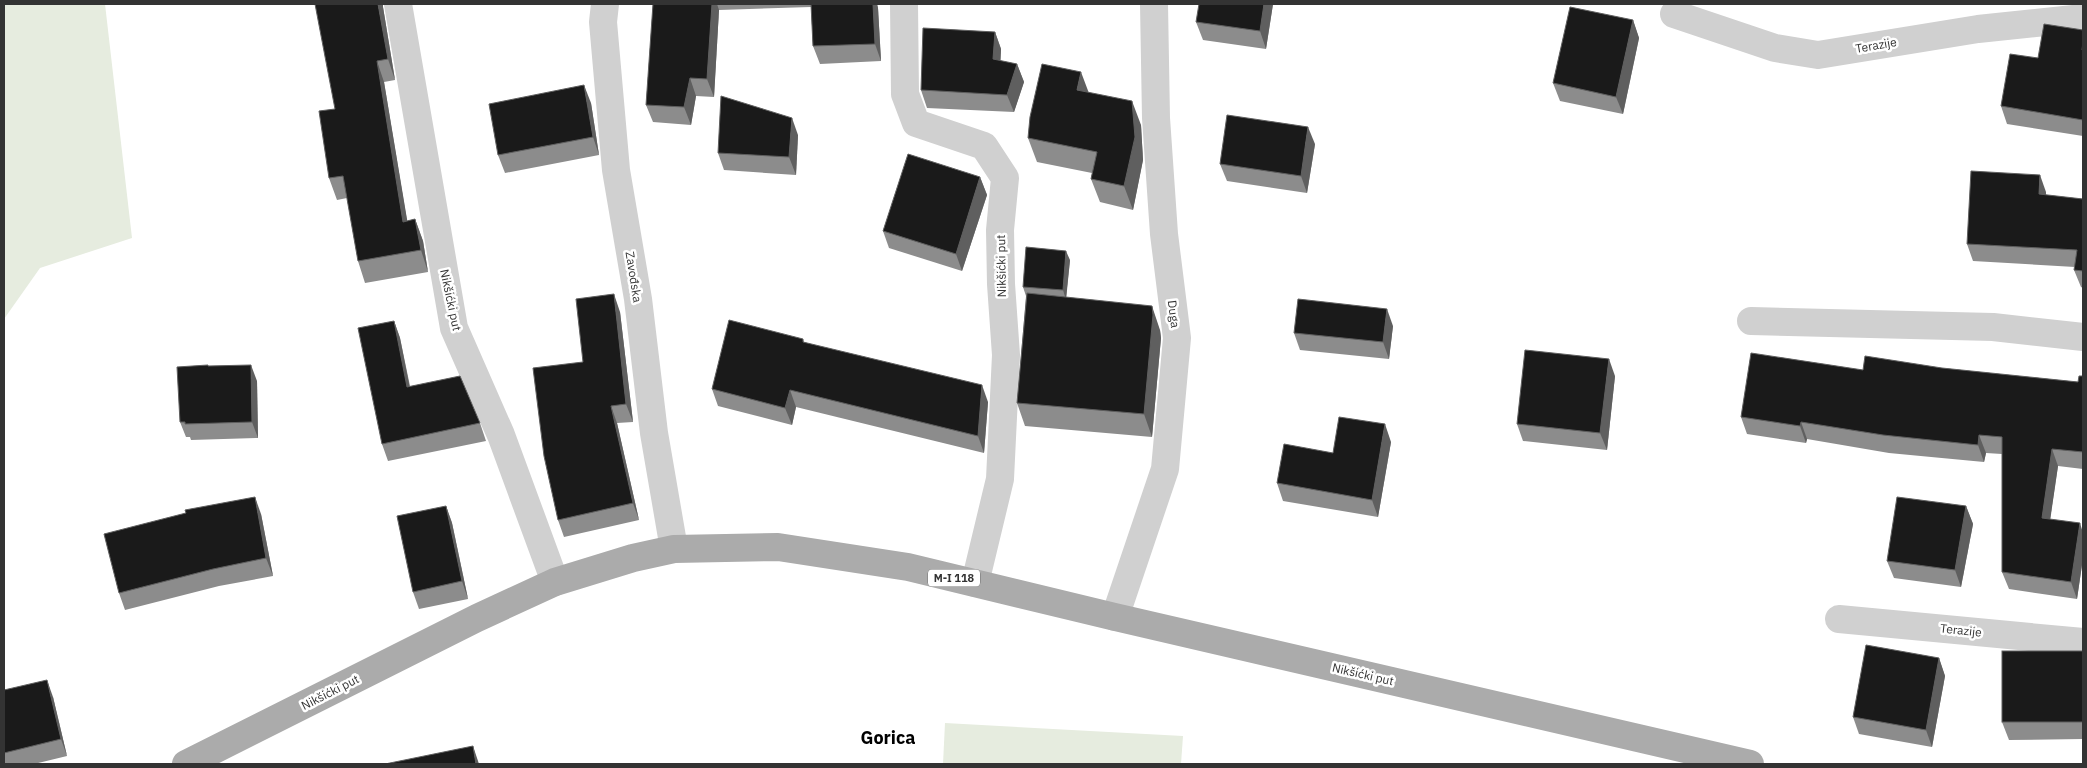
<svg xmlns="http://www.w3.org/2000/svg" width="2087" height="768" viewBox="0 0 2087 768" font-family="'IBM Plex Sans',sans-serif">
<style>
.green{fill:#e6ecdf}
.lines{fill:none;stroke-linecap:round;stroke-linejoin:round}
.minor{stroke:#d0d0d0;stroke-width:28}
.major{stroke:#ababab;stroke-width:28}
.wall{fill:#8c8c8c}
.shaded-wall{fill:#5f5f5f}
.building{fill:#1a1a1a;stroke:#5f5f5f}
.labels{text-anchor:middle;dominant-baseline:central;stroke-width:5;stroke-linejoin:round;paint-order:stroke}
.shield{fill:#fff;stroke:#707070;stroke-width:1}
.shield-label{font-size:11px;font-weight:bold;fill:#333}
.street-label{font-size:12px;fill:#333;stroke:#fff}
.district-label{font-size:18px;font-weight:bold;fill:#000;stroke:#fff}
</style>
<rect width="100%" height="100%" fill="#fff"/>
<g class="green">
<polygon points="4,4 105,4 132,238 40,268 4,319"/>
<polygon points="945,723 1183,736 1181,764 943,764"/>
</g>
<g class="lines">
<g class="minor">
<polyline points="398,4 454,328 501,435 555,582"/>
<polyline points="605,4 603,22 616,170 638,299 654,433 674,549"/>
<polyline points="904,4 905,94 916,123 984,146 1005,178 1000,230 1001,284 1006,355 1000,479 975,583"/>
<polyline points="1674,14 1775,48 1818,55 1978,29 2083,18"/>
<polyline points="1751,321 1993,327 2083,337"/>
<polyline points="1115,617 1165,469 1177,338 1164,234 1156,118 1154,4"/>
<polyline points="1839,619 2083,642"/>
</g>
<polyline class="major" points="186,764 477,618 555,582 633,558 674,549 778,547 908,567 1115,617 1750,764"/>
</g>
<g class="wall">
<polygon points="653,4 877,4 878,8 881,61 820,64 813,46 811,7 719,10 714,97 696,96 691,125 653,122 646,105"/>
<polygon points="1273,4 1266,49 1203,40 1196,22"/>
<polygon points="383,7 395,80 384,82 407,221 415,219 423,241 428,272 365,283 358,261 347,198 337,200 329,178"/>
<polygon points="1633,20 1639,38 1623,114 1560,101 1553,83"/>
<polygon points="2083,30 2083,136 2007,124 2001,106 2038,58"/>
<polygon points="995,32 1001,49 1000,61 1017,64 1024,82 1014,112 927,108 921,90"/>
<polygon points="1088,92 1141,125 1143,160 1133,210 1100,202 1091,179 1092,173 1037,162 1028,138"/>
<polygon points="591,103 599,155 505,173 498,155"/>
<polygon points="798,135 796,175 724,170 718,153"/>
<polygon points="1315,144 1307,193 1227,181 1220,164"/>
<polygon points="980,177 987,195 962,271 889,248 883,231"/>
<polygon points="2046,192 2046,195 2083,199 2083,288 2081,287 2074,270 2075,267 1973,261 1967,244"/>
<polygon points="1070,260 1066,297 1160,330 1161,338 1152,437 1025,426 1017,403 1026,296 1023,287"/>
<polygon points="620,312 633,422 617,423 639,520 564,537 558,520 583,362"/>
<polygon points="394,321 400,338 410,386 480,423 486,441 388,461 382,444"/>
<polygon points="1393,326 1389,359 1300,350 1294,333"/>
<polygon points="803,339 804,342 988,402 984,453 796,407 792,425 718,406 712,389"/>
<polygon points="209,366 257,381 258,438 191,440 190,437 186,437 180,422"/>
<polygon points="1942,368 2078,382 2083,376 2083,469 2058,466 2050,519 2083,533 2083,558 2077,599 2009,589 2002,572 2002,454 1986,453 1984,462 1889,453 1807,439 1806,443 1747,434 1741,417 1863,370"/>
<polygon points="1615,376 1607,450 1523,441 1517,424"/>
<polygon points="1391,442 1378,517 1283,501 1277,483 1333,453"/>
<polygon points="446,506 452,523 468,599 419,609 413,592"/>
<polygon points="1966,506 1973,524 1961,587 1894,578 1887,561"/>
<polygon points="261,514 273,576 219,586 125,610 119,593"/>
<polygon points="2083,651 2083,739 2009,740 2002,722"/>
<polygon points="1939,658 1945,676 1932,747 1859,734 1853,717"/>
<polygon points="4,690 53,697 67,756 34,764 4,764"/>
</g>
<g class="shaded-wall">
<polygon points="378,4 383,4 383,7 395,80 388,59"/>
<polygon points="712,4 717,4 719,10 714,97 707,79"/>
<polygon points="873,4 877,4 878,8 881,61 875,44"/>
<polygon points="1264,4 1273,4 1266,49 1260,31"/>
<polygon points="1633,20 1639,38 1623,114 1616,97"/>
<polygon points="995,32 1001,49 1000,76 993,59"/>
<polygon points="377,61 384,82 411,243 403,222"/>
<polygon points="1017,64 1024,82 1014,112 1007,95"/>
<polygon points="1081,72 1090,96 1077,90"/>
<polygon points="690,78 696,96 691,125 684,107"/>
<polygon points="584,85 591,103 599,155 593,137"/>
<polygon points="1132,101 1141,125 1143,160 1133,210 1124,186"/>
<polygon points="792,118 798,135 796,175 789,157"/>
<polygon points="1308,127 1315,144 1307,193 1301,176"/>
<polygon points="2040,175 2046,192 2045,211 2039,194"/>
<polygon points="980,177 987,195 962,271 956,254"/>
<polygon points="415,219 423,241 428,272 421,250"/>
<polygon points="1066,251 1070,260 1066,300 1063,290"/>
<polygon points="614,294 620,312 633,422 626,404"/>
<polygon points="1152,306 1160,330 1161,338 1152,437 1144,414"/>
<polygon points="1387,309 1393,326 1389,359 1383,342"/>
<polygon points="394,321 400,338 413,404 407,387"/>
<polygon points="1609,359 1615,376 1607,450 1600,433"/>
<polygon points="251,365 257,381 258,438 252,422"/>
<polygon points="982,385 988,402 984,453 978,436"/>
<polygon points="790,390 796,407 792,425 785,408"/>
<polygon points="611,406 617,423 639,520 633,503"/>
<polygon points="1801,422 1807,439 1806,443 1800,426"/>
<polygon points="1385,424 1391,442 1378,517 1372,500"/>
<polygon points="1979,435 1986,453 1984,462 1978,445"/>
<polygon points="2052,449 2058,466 2048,535 2042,518"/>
<polygon points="255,497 261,514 273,576 266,558"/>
<polygon points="446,506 452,523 468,599 462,581"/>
<polygon points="1966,506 1973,524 1961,587 1955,570"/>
<polygon points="2080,523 2083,533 2083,558 2077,599 2071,582"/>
<polygon points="1939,658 1945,676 1932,747 1926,730"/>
<polygon points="47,680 53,697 67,756 61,739"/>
<polygon points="473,746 479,764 476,764"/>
</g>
<g class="building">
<polygon points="315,4 378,4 388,59 377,61 403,222 415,219 421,250 358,261 343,176 329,178 319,111 335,109"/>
<polygon points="653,4 712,4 707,79 690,78 684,107 646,105"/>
<polygon points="811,4 873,4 875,44 813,46"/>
<polygon points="1199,4 1264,4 1260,31 1196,22"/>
<polygon points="1570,7 1633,20 1616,97 1553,83"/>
<polygon points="2044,24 2083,30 2083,42 2082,50 2083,50 2083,120 2001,106 2010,54 2038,58"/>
<polygon points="923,28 995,32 993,59 1017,64 1007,95 921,90"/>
<polygon points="1042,64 1081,72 1077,90 1132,101 1135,137 1124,186 1091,179 1097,152 1028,138 1030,117"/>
<polygon points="584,85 593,137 498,155 489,104"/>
<polygon points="721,96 792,118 789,157 718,153"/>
<polygon points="1227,115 1308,127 1301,176 1220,164"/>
<polygon points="908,154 980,177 956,254 883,231"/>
<polygon points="1971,171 2040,175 2039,194 2083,199 2083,271 2074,270 2077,250 1967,244"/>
<polygon points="1026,247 1066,251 1063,290 1023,287"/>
<polygon points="1027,293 1152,306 1153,315 1144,414 1017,403"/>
<polygon points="614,294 626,404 611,406 633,503 558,520 544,456 533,368 583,362 576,299"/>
<polygon points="1298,299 1387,309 1383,342 1294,333"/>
<polygon points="729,320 803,339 803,342 982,385 978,436 790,390 785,408 712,389"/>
<polygon points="394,321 407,387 460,376 480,423 382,444 358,328"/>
<polygon points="1525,350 1609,359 1600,433 1517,424"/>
<polygon points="1751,353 1863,370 1865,356 1942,368 2078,382 2079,376 2083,376 2083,452 2052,449 2042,518 2080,523 2071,582 2002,572 2002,437 1979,435 1978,445 1883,435 1801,422 1800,426 1741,417"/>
<polygon points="208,365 208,366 251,365 252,422 185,424 185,422 180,422 177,367"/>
<polygon points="1339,417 1385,424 1372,500 1277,483 1284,444 1333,453"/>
<polygon points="255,497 266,558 213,569 119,593 104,534 186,513 185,510"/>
<polygon points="1897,497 1966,506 1955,570 1887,561"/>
<polygon points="446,506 462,581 413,592 397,516"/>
<polygon points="1866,645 1939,658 1926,730 1853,717"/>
<rect x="2002" y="651" width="81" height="71"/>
<polygon points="47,680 61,739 4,753 4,690"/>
<polygon points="473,746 476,764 385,764"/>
</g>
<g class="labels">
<rect class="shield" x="928" y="569.5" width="52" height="17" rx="4"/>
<g class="shield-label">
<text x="954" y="578">M-I 118</text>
</g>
<g class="street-label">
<text transform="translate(1876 45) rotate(-10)">Terazije</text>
<text transform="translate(1001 266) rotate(-91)">Nikšićki put</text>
<text transform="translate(634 277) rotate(81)">Zavođska</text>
<text transform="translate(451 300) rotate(78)">Nikšićki put</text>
<text transform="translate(1174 314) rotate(83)">Duga</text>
<text transform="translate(1961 630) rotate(6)">Terazije</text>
<text transform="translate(1363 674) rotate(13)">Nikšićki put</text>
<text transform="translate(330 692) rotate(-27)">Nikšićki put</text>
</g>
<g class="district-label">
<text x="888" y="737">Gorica</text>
</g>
</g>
<rect width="2087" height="768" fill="none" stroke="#333333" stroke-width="10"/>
</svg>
